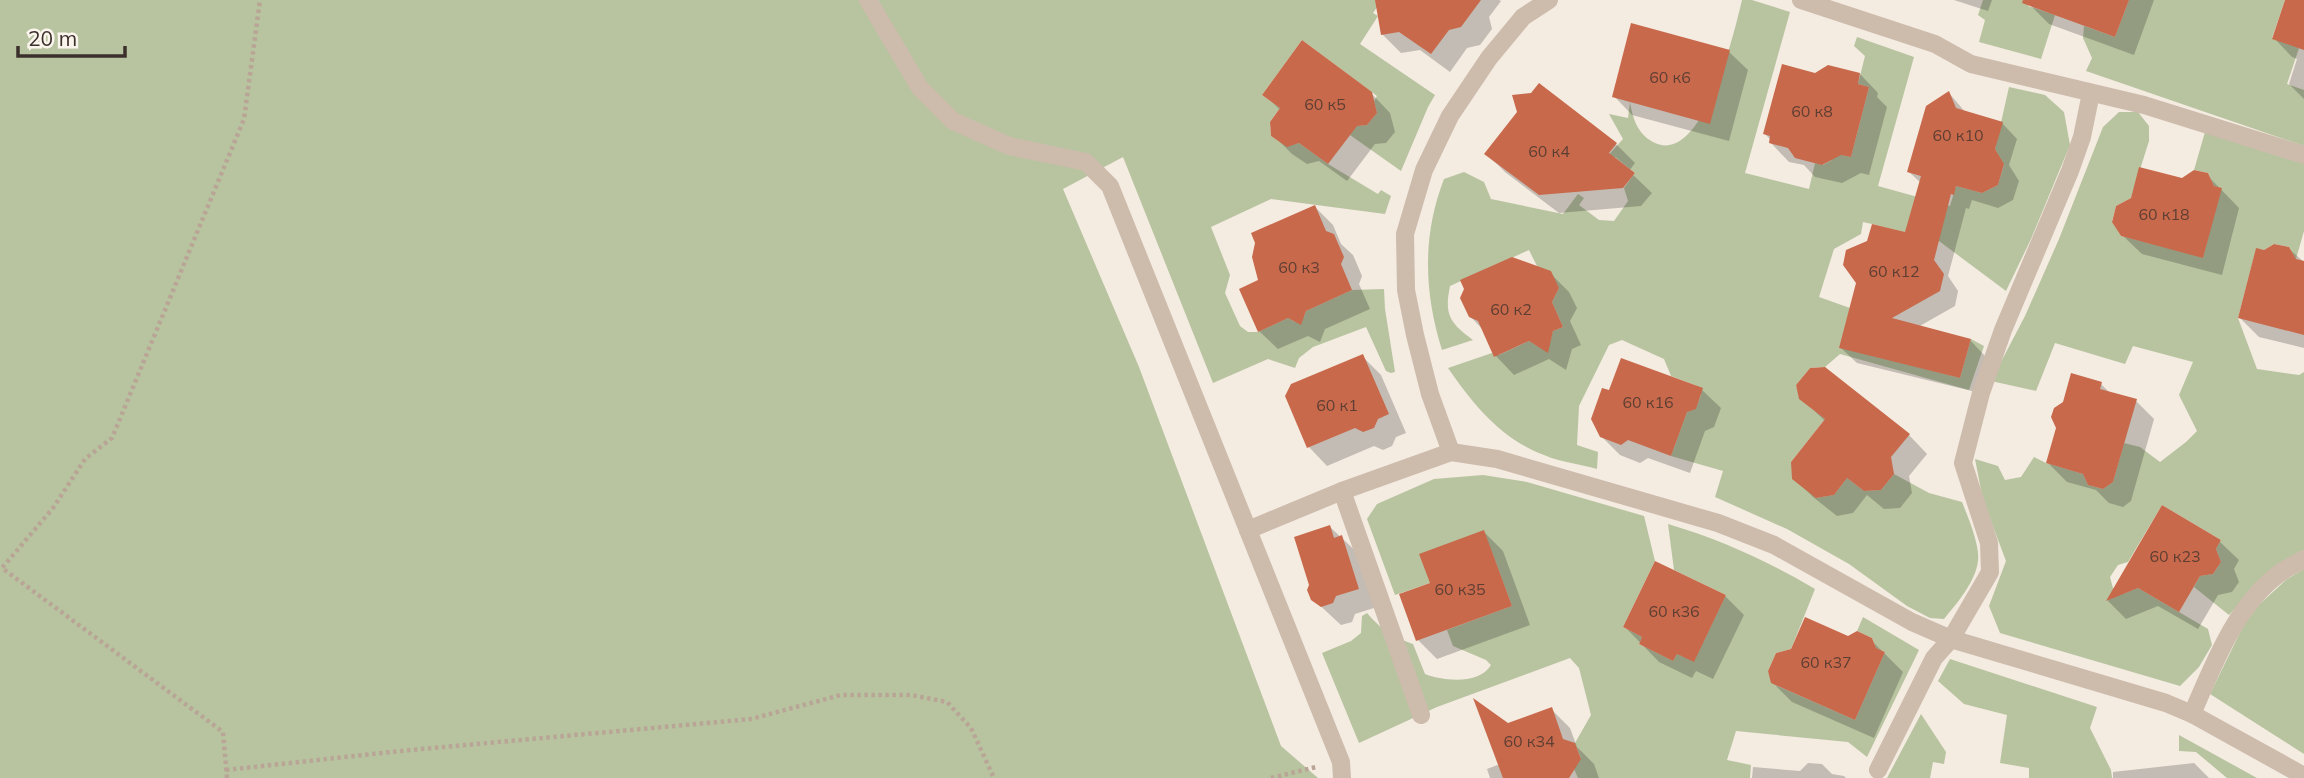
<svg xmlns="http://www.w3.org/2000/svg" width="2304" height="778" viewBox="0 0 2304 778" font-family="Mulish,sans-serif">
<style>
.green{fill:#b8c4a0}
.shadow{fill:#0003}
.building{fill:#c8694b}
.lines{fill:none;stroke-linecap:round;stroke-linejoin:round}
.path{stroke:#b9a596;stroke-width:4.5;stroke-dasharray:3.5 3.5;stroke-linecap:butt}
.lane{stroke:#cdbbac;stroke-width:18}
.street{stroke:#cdbbac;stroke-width:18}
.labels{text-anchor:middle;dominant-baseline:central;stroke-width:7;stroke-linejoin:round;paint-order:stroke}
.number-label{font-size:16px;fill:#5e3e33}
</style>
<rect width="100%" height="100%" fill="#f4ebe1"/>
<g class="green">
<polygon points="0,0 1382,0 1373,13 1378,16 1360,44 1435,95 1428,107 1401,171 1350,135 1356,126 1367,125 1377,113 1374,101 1377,96 1302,40 1262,95 1280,108 1270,122 1271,136 1287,146 1299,143 1328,164 1378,194 1381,190 1391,196 1385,214 1271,199 1211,227 1230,275 1225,293 1240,326 1248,332 1258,332 1288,318 1295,322 1304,317 1306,311 1352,290 1384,289 1385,309 1395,372 1391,373 1386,371 1366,327 1313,347 1299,358 1295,368 1268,359 1213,383 1123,157 1063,189 1139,367 1281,746 1318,778 0,778"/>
<path d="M 1742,0 L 1752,0 L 1790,12 L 1745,173 L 1809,189 L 1815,163 L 1823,165 L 1832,160 L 1834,153 L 1851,157 L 1869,87 L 1858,84 L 1865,56 L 1854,46 L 1857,37 L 1914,57 L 1878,186 L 1950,206 L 1956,186 L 1982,193 L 1998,185 L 2004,165 L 1995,149 L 2009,87 L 2045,95 L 2064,112 L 2070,145 L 2031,239 L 2006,291 L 1939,241 L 1872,224 L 1863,222 L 1861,234 L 1834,249 L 1819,297 L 1850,308 L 1840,347 L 1960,378 L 1971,339 L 1984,346 L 1969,390 L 1840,354 L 1825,367 L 1810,368 L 1796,385 L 1800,399 L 1825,419 L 1791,462 L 1816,498 L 1834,495 L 1847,478 L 1864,491 L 1881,490 L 1894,474 L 1929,493 L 1962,502 C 1968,517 1980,545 1978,561 C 1975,583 1957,603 1944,619 L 1930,618 L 1907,606 L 1849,564 L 1787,529 L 1715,497 L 1723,471 L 1671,456 L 1687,412 L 1696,408 L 1701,395 L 1697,386 L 1671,376 L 1664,359 L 1622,340 L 1609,345 L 1579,406 L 1577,445 L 1598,452 L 1597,469 C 1580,464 1560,462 1544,455 C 1501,439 1473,404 1448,368 L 1492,353 L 1499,355 L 1529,341 L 1539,347 L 1550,342 L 1553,331 L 1563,327 L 1552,302 L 1559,288 L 1537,266 L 1529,250 L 1450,286 C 1444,315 1450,323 1473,340 L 1442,350 C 1424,292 1422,236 1444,179 L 1464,172 L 1484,182 L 1491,199 L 1563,214 L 1578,194 L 1584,198 L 1579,205 L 1599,220 L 1614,221 L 1628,201 L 1624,188 L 1635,173 L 1615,157 L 1605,159 L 1623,139 L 1609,114 L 1628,118 L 1630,102 C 1633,119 1637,133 1653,142 C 1703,169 1735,29 1742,0 Z"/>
<polygon points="1983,0 2030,0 2028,6 2055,15 2041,59 1979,42 1985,20 1978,15"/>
<polygon points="2129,0 2285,0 2272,38 2299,48 2287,84 2304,90 2304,146 2086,71 2092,58 2083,38 2084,26 2115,37"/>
<polygon points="2119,112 2138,112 2149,126 2149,141 2131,198 2116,206 2112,221 2121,236 2203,257 2221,188 2214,186 2208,173 2194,170 2205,132 2304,163 2304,231 2296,259 2289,247 2274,244 2264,250 2256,249 2238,318 2257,369 2299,375 2304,372 2304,552 2242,601 2229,615 2194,587 2200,576 2213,574 2221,562 2216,549 2221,540 2162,505 2128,562 2118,565 2110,577 2113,588 2123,594 2138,588 2208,629 2212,645 2199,667 2180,686 2000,633 1989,606 2006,561 1983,500 1975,459 1998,466 2005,480 2021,477 2034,457 2046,463 2083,474 2088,485 2103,489 2113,482 2124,443 2140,447 2160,462 2186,442 2197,431 2179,395 2193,362 2133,346 2125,364 2055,343 2036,391 1991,381 2025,316 2059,239 2103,127"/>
<path d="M 1483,475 L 1527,482 L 1644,516 L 1655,561 L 1623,627 L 1642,637 L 1639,644 L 1673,661 L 1677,654 L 1694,661 L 1726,595 L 1674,570 L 1668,524 C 1722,540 1767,561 1815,589 L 1791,649 L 1776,653 L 1768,671 L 1775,685 L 1855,720 L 1885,652 L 1876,648 L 1872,638 L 1857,631 L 1863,617 L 1919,650 L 1867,757 L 1848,742 L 1736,731 L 1727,760 L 1751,765 L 1750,778 L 1578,778 L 1574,769 L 1581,758 L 1575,743 L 1591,715 L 1579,668 L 1570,658 L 1437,707 L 1359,743 L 1322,653 L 1351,641 L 1361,633 L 1362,616 L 1367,613 C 1383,631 1390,636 1413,644 L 1425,674 C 1443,681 1479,685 1491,665 L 1486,660 L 1453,646 L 1447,630 L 1512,606 L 1484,531 L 1430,583 L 1395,595 L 1367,519 L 1377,504 L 1434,479 Z"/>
<polygon points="2304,569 2304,754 2210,694 2249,614 2287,579"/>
<polygon points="1950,659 2097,707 2090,728 2111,770 2112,778 2029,778 2029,768 2000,763 2007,715 1964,704 1938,681"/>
<polygon points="1921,714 1946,752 1944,764 1933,762 1930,778 1887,778"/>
<polygon points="2179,735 2257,778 2227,778 2196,752 2179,751"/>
</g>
<g class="shadow">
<polygon points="1381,0 1499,0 1501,1 1489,17 1492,29 1480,45 1467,48 1450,72 1420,50 1401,53 1383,35"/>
<polygon points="1954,0 1992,0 1988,11"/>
<polygon points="2032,0 2154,0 2134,55 2049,24 2030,5"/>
<polygon points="2286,0 2304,3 2304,99 2289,84 2297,59 2292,57 2274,38"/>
<polygon points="1729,52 1748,70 1729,141 1632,115 1614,96"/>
<polygon points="1815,74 1860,74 1878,93 1877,97 1887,107 1869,175 1861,173 1842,183 1815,177 1804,165 1789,162 1771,143 1771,140 1765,134"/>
<polygon points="1539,85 1616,144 1635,163 1629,171 1652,193 1641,206 1559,213 1505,172 1487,154"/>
<polygon points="1371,93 1390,113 1395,132 1386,143 1375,144 1347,181 1319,161 1307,164 1292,154 1273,135 1280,110 1264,94"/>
<polygon points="1949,93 1966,113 2002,123 2017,139 2009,165 2019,181 2013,200 1998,208 1972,200 1969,209 1966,208 1948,276 1958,291 1955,306 1918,327 1970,340 1985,356 1976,392 1857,363 1841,348 1907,234 1921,183 1909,172"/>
<polygon points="2207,175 2239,208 2222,275 2142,254 2122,235 2132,199 2182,179"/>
<polygon points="1315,207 1333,225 1341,244 1353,255 1362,276 1359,284 1370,309 1325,329 1320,342 1308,336 1278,349 1259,331 1260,281"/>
<polygon points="2288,248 2304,262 2304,348 2259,337 2240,318"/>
<polygon points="1550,273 1569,292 1577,308 1570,321 1581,345 1572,349 1566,370 1549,359 1514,375 1496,356 1484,331 1470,316"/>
<polygon points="1362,356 1381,375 1406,433 1396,437 1392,446 1383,450 1374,446 1327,466 1309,447 1287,396"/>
<polygon points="1622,360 1702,390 1721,408 1714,427 1705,431 1690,473 1648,458 1640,463 1620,455 1601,436 1610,393"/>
<polygon points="2101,384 2111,394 2136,401 2154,419 2131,501 2123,507 2109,503 2096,490 2067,482 2048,463 2058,428"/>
<polygon points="1801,398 1909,435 1927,454 1909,476 1912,493 1900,508 1884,509 1867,495 1853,513 1837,516 1813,497 1794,478 1825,421"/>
<polygon points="2162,507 2220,542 2239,560 2234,569 2239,582 2232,592 2218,595 2198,629 2158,606 2126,619 2108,601"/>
<polygon points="1330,527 1361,556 1377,607 1355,614 1352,622 1341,625 1313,599"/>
<polygon points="1484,532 1503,551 1530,625 1437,659 1418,640 1401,595 1432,584"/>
<polygon points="1725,596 1744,615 1713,679 1696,671 1692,678 1659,662 1625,627"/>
<polygon points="1848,637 1871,640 1903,672 1874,738 1792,702 1773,683"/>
<polygon points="1551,709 1570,728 1577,747 1594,764 1599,778 1490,778 1487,769 1500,764 1508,725"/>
<polygon points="1808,763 1822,764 1832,774 1844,776 1846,778 1752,778 1753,767 1800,771"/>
<polygon points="2194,763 2209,778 2113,778 2113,772"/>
</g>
<g class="building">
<polygon points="1375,0 1481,0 1461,27 1449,30 1431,54 1399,32 1381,35"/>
<polygon points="2023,0 2129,0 2115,37 2022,3"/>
<polygon points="2285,0 2304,0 2304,50 2272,39"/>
<polygon points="1631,23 1730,50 1710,124 1612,97"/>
<polygon points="1302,40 1372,92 1377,113 1367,125 1357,126 1328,164 1299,143 1287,147 1271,136 1270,122 1280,108 1262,95"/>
<polygon points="1782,64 1815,73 1828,65 1860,73 1858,84 1869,87 1851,157 1841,155 1822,165 1795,158 1788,148 1769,143 1770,136 1763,134"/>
<polygon points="1539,83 1617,143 1609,153 1635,173 1623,188 1539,195 1484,154 1517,112 1512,95 1531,93"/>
<polygon points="1949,91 1956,108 2003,122 1995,149 2004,164 1998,185 1982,193 1956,186 1954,195 1951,194 1934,260 1944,274 1940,291 1892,318 1971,339 1960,378 1839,348 1856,283 1843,265 1846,250 1867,241 1872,224 1905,232 1921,176 1907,172 1926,106"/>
<polygon points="2139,167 2182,178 2194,170 2208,173 2214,186 2222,188 2203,258 2121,236 2112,222 2116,206 2131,198"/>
<polygon points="1315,205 1326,231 1334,234 1344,257 1341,264 1352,290 1306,311 1301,325 1288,318 1258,332 1239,289 1258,280 1252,257 1255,243 1251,233"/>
<polygon points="2274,244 2289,247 2296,259 2304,261 2304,335 2238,318 2256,248 2264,250"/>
<polygon points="1512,257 1551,271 1559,288 1552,302 1563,327 1553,331 1548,353 1529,341 1494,357 1478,321 1469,317 1460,298 1464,289 1460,280"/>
<polygon points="1363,354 1389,414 1378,419 1374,428 1363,432 1355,428 1307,448 1285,396 1291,384"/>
<polygon points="1621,358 1703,388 1696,409 1687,412 1671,456 1628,440 1621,445 1600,437 1591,419 1602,388 1609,390"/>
<polygon points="1825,367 1910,434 1891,457 1894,474 1881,490 1864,491 1847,478 1834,495 1816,498 1792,479 1791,462 1825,419 1799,399 1796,385 1810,368"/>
<polygon points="2071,373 2102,382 2100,389 2137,399 2113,482 2103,489 2088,485 2083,474 2046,463 2056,428 2051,417 2054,408 2063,402"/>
<polygon points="2162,505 2221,540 2216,549 2221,562 2213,574 2200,576 2179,612 2138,588 2106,601"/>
<polygon points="1330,525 1334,538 1342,535 1359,589 1336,596 1333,603 1321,607 1311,600 1307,590 1309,585 1294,537"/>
<polygon points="1484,530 1512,606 1416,641 1399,594 1430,583 1419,554"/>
<polygon points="1655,561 1726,595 1694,662 1677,654 1673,661 1639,644 1642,637 1623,627"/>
<polygon points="1805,617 1848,636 1857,631 1872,638 1876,648 1885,652 1855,720 1771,683 1768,671 1776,653 1791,649"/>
<polygon points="1473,698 1508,723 1552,707 1563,739 1575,743 1581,759 1569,778 1503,778"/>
</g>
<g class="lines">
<g class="path">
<polyline points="226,770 400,751 751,719 841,695 911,695 947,702 971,728 994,778"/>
<polyline points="227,778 223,732 2,568 53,508 85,459 112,438 244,119 260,0"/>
<polyline points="1271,778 1316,767"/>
</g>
<g class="lane">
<polyline points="1801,0 1935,44 1971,64 2144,105 2304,155"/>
<polyline points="1451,452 1430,394 1415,335 1406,290 1405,234 1424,170 1450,116 1489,58 1523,17 1549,0"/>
<polyline points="1342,491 1421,715"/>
<polyline points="1248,530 1342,491 1451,452 1497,459 1718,523 1774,545 1912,622 1951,639 2166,703 2192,714 2304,776"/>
<path d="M 2192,714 C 2214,664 2235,606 2280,573 C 2288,567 2296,564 2304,559"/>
<polyline points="1878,770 1934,658 1951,639 1990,572 1989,543 1963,463 1981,393 2003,330 2070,171 2082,137 2091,93"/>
</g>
<polyline class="street" points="868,0 920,88 953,121 1009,146 1086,162 1110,186 1341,762 1342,778"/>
</g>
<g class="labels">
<g class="number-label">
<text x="1670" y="77">60 к6</text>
<text x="1325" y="104">60 к5</text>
<text x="1812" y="111">60 к8</text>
<text x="1958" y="135">60 к10</text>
<text x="1549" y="151">60 к4</text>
<text x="2164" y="214">60 к18</text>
<text x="1299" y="267">60 к3</text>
<text x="1894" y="271">60 к12</text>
<text x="1511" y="309">60 к2</text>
<text x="1648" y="402">60 к16</text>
<text x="1337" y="405">60 к1</text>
<text x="2175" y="556">60 к23</text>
<text x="1460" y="589">60 к35</text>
<text x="1674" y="611">60 к36</text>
<text x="1826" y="662">60 к37</text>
<text x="1529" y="741">60 к34</text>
</g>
</g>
<path d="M18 46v10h107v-10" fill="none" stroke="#3b302b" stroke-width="3.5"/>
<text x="28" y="46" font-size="21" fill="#3b302b" stroke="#fbf5ee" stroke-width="5" paint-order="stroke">20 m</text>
</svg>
